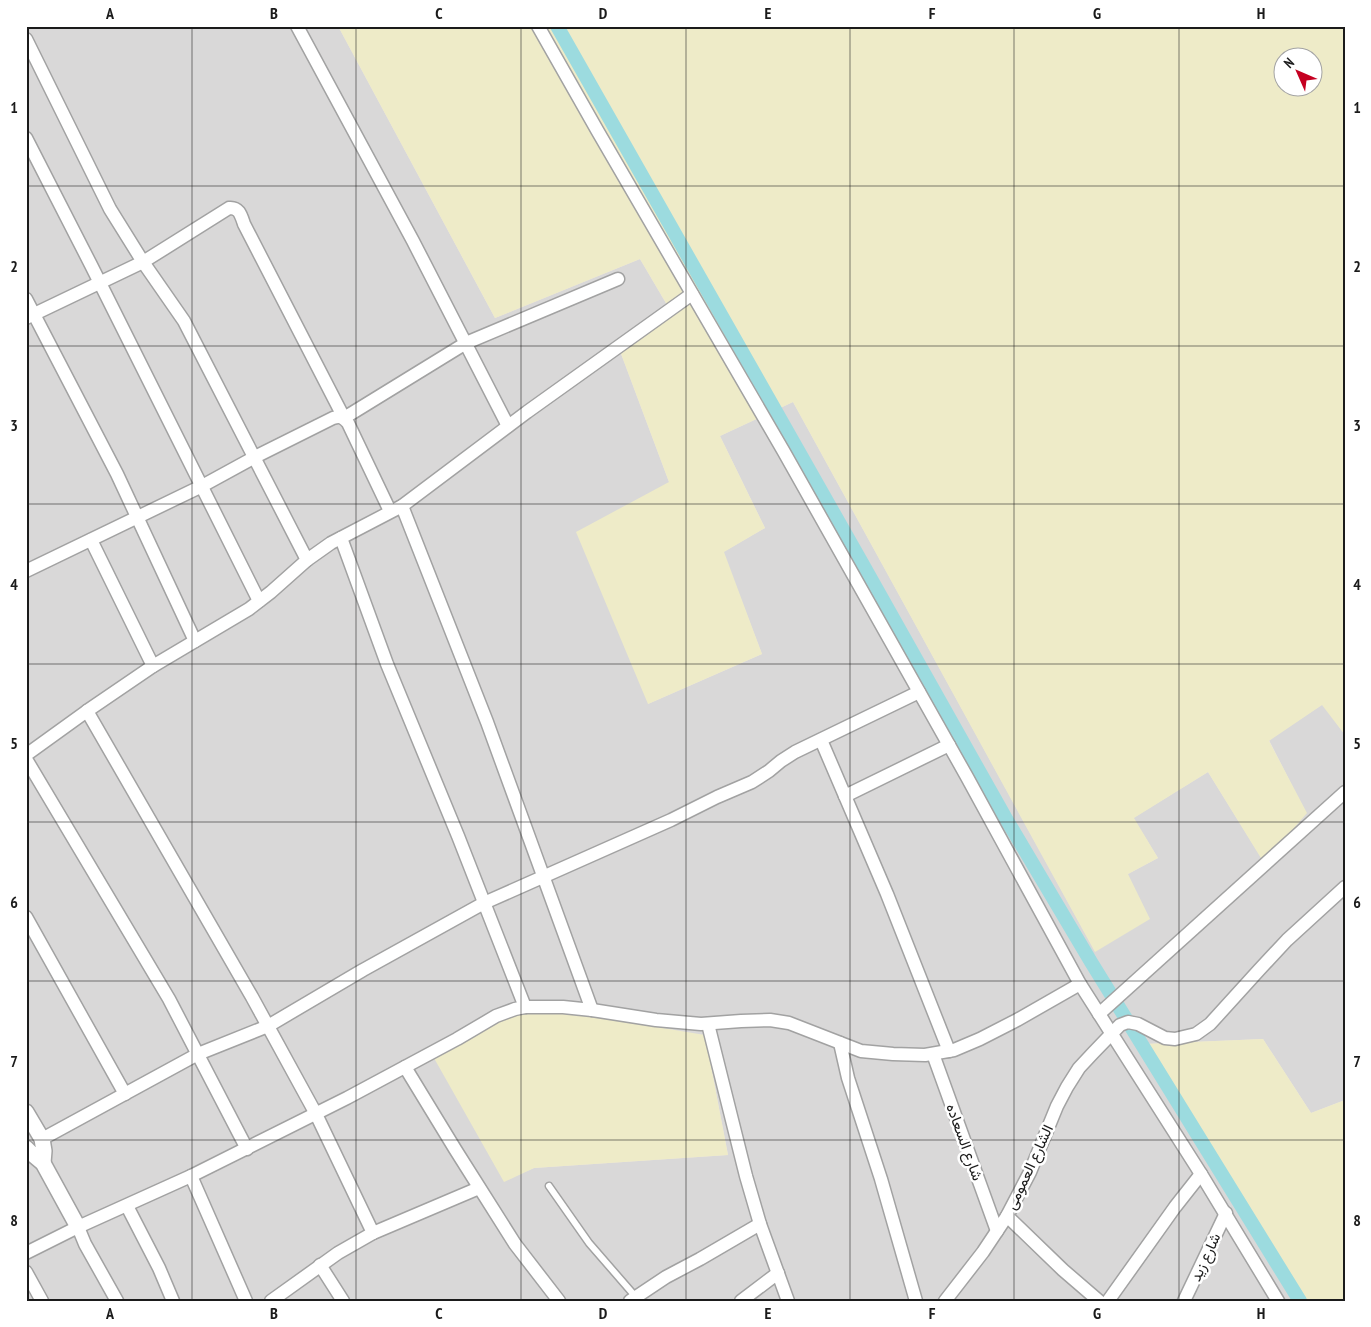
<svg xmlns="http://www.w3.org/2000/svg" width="1371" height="1327" viewBox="0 0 1371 1327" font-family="'PT Sans Narrow',Vazirmatn,sans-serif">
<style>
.residential{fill:#d9d8d8;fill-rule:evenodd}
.farmland{fill:#eeebc8;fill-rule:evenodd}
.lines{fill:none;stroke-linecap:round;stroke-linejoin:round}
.canal{stroke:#9cdbdf;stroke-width:14}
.service-casing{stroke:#a2a2a2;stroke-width:9}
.minor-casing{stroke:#a2a2a2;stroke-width:15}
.tertiary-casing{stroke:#a2a2a2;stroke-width:18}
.service{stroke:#fff;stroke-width:6}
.minor{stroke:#fff;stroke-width:12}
.tertiary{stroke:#fff;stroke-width:15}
.grid{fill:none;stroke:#1b1b1b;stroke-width:1;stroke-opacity:0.55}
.labels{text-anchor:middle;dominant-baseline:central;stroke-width:5;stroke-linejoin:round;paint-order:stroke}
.street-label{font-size:15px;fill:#1b1b1b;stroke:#fff}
.neatline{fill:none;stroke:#1b1b1b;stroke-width:2}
.grid-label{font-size:16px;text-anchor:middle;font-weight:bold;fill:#1b1b1b}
</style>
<rect width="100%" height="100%" fill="#ede6df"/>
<path class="residential" d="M 26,26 L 338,26 L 495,318 L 640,259 L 673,315 L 620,351 L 669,482 L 648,704 L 762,654 L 723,552 L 765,528 L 720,436 L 793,402 L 1095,951 L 1128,874 L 1158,858 L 1133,818 L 1208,772 L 1264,862 L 1306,813 L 1269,740 L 1323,704 L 1345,735 L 1345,1100 L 1311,1113 L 1263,1039 L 1145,1044 L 1304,1301 L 26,1301 ZM 705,1035 L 728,1155 L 534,1168 L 504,1181 Z"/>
<g class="farmland">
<path d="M 338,26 L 1345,26 L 1345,735 L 1322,705 L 1269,741 L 1307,813 L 1264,863 L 1208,772 L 1134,818 L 1158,858 L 1128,874 L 1150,919 L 1095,952 L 793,402 L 720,436 L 765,528 L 724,552 L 762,654 L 648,704 L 576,532 L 669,482 L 620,351 L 673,315 L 640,259 L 495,318 ZM 1284,58 L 1314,58 L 1314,88 L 1284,88 Z"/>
<polygon points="517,1004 705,1035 728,1155 534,1168 504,1182 430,1051"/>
<polygon points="1263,1039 1311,1113 1345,1100 1345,1301 1304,1301 1144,1044"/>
</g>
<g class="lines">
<polyline class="canal" points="557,26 862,563 1005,817 1091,962 1300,1301"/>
<defs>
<polyline id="service" points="549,1186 589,1243 635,1296"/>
<g id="minor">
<polyline points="297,26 413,241 508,426"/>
<polyline points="538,26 597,130 784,452 967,777 1080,984 1201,1174 1278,1301"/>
<polyline points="26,39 110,209 143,262 184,321 307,560"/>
<polyline points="26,138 91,265 259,601"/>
<polyline points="26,299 117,474 195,641"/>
<path d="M 26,318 L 143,262 L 229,208 C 239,207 241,215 244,224 L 344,418 L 466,343 L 618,279"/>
<polyline points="402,506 487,722 592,1010"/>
<polyline points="341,538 387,664 458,836 525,1007"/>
<polyline points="91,540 153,666"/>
<path d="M 26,571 L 202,486 L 255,457 L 333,418 C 340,416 343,417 348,423 L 390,511"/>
<polyline points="87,711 252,997 316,1114 373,1233"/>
<polyline points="821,740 887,894 949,1051"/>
<polyline points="26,755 87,711 153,666 249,609 271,592 307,560 331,543 402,506 527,412 692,294"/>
<polyline points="26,759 169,999 247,1149"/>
<polyline points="845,796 949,745"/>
<polyline points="26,917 125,1094"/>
<polyline points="1099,1014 1345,792"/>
<polyline points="708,1024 746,1176 760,1224 788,1301"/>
<polyline points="840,1043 848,1078 881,1179 916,1301"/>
<polyline points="933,1054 997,1231"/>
<polyline points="405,1067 455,1149 515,1244 559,1301"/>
<polyline points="42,1139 198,1054 268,1026 363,970 484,903 671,820 717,797 752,782 769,771 781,761 795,752 919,692"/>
<polyline points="191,1176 347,1098 457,1039 496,1016 515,1009 525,1007 563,1007 592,1010 656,1020 701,1024 741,1021 770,1020 789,1023 861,1051 893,1054 925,1055 954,1050 980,1039 1017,1020 1080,984"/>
<polyline points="127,1206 159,1268 173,1301"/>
<polyline points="1007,1216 1063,1270 1099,1301"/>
<polyline points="78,1227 85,1244 117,1301"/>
<polyline points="26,1253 78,1227 191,1176 246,1301"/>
<polyline points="320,1265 343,1301"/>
<polyline points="26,1272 42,1301"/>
<polyline points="271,1301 338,1253 373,1233 479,1188"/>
<polyline points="630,1301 666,1277 700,1259 760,1224"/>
<polyline points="741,1301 778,1273"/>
<polyline points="945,1301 983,1252 1007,1216 1030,1172 1057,1106 1067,1087 1079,1068 1093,1053 1120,1025 1128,1022 1138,1024 1165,1038 1175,1039 1196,1034 1210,1024 1259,970 1287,940 1345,887"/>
<polyline points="1108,1301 1175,1207 1201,1174"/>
<polyline points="1184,1301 1226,1213"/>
</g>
<g id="tertiary">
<polyline points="26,1112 42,1139 44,1151 43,1163"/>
<polyline points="26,1148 31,1153 43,1163 78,1227"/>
</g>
</defs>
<use href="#service" class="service-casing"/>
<use href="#minor" class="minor-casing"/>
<use href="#tertiary" class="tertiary-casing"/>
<use href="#service" class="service"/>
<use href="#minor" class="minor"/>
<use href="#tertiary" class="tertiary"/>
</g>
<path class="grid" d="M 192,26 L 192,1301M 356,26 L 356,1301M 521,26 L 521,1301M 686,26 L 686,1301M 850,26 L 850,1301M 1014,26 L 1014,1301M 1179,26 L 1179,1301M 26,186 L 1345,186M 26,346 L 1345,346M 26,504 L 1345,504M 26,664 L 1345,664M 26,822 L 1345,822M 26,981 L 1345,981M 26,1140 L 1345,1140"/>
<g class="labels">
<g class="street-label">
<text transform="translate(965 1142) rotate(70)">شارع السعاده</text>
<text transform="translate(1029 1167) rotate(-65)">الشارع العمومى</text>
<text transform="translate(1205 1257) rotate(-65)">شارع زيد</text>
</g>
</g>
<rect width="1371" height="1327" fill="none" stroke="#ffffff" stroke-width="55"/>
<g transform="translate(1298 72) rotate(315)"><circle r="24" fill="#ffffff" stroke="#a4a4a4"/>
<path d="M0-4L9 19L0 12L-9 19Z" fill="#c50021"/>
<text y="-8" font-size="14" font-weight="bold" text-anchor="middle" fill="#1b1b1b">N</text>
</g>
<rect x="28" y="28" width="1316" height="1272" class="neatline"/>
<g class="grid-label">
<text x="110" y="19">A</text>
<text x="274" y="19">B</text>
<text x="439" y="19">C</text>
<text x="603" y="19">D</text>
<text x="768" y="19">E</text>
<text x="932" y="19">F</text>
<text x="1097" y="19">G</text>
<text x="1261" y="19">H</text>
<text x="14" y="113">1</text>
<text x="1357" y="113">1</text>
<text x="14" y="272">2</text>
<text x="1357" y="272">2</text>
<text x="14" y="431">3</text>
<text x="1357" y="431">3</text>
<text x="14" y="590">4</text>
<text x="1357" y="590">4</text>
<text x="14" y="749">5</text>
<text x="1357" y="749">5</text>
<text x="14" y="908">6</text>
<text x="1357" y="908">6</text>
<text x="14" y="1067">7</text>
<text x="1357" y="1067">7</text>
<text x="14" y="1226">8</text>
<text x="1357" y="1226">8</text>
<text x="110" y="1319">A</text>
<text x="274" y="1319">B</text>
<text x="439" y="1319">C</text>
<text x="603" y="1319">D</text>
<text x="768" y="1319">E</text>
<text x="932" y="1319">F</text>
<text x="1097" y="1319">G</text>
<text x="1261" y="1319">H</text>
</g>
</svg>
